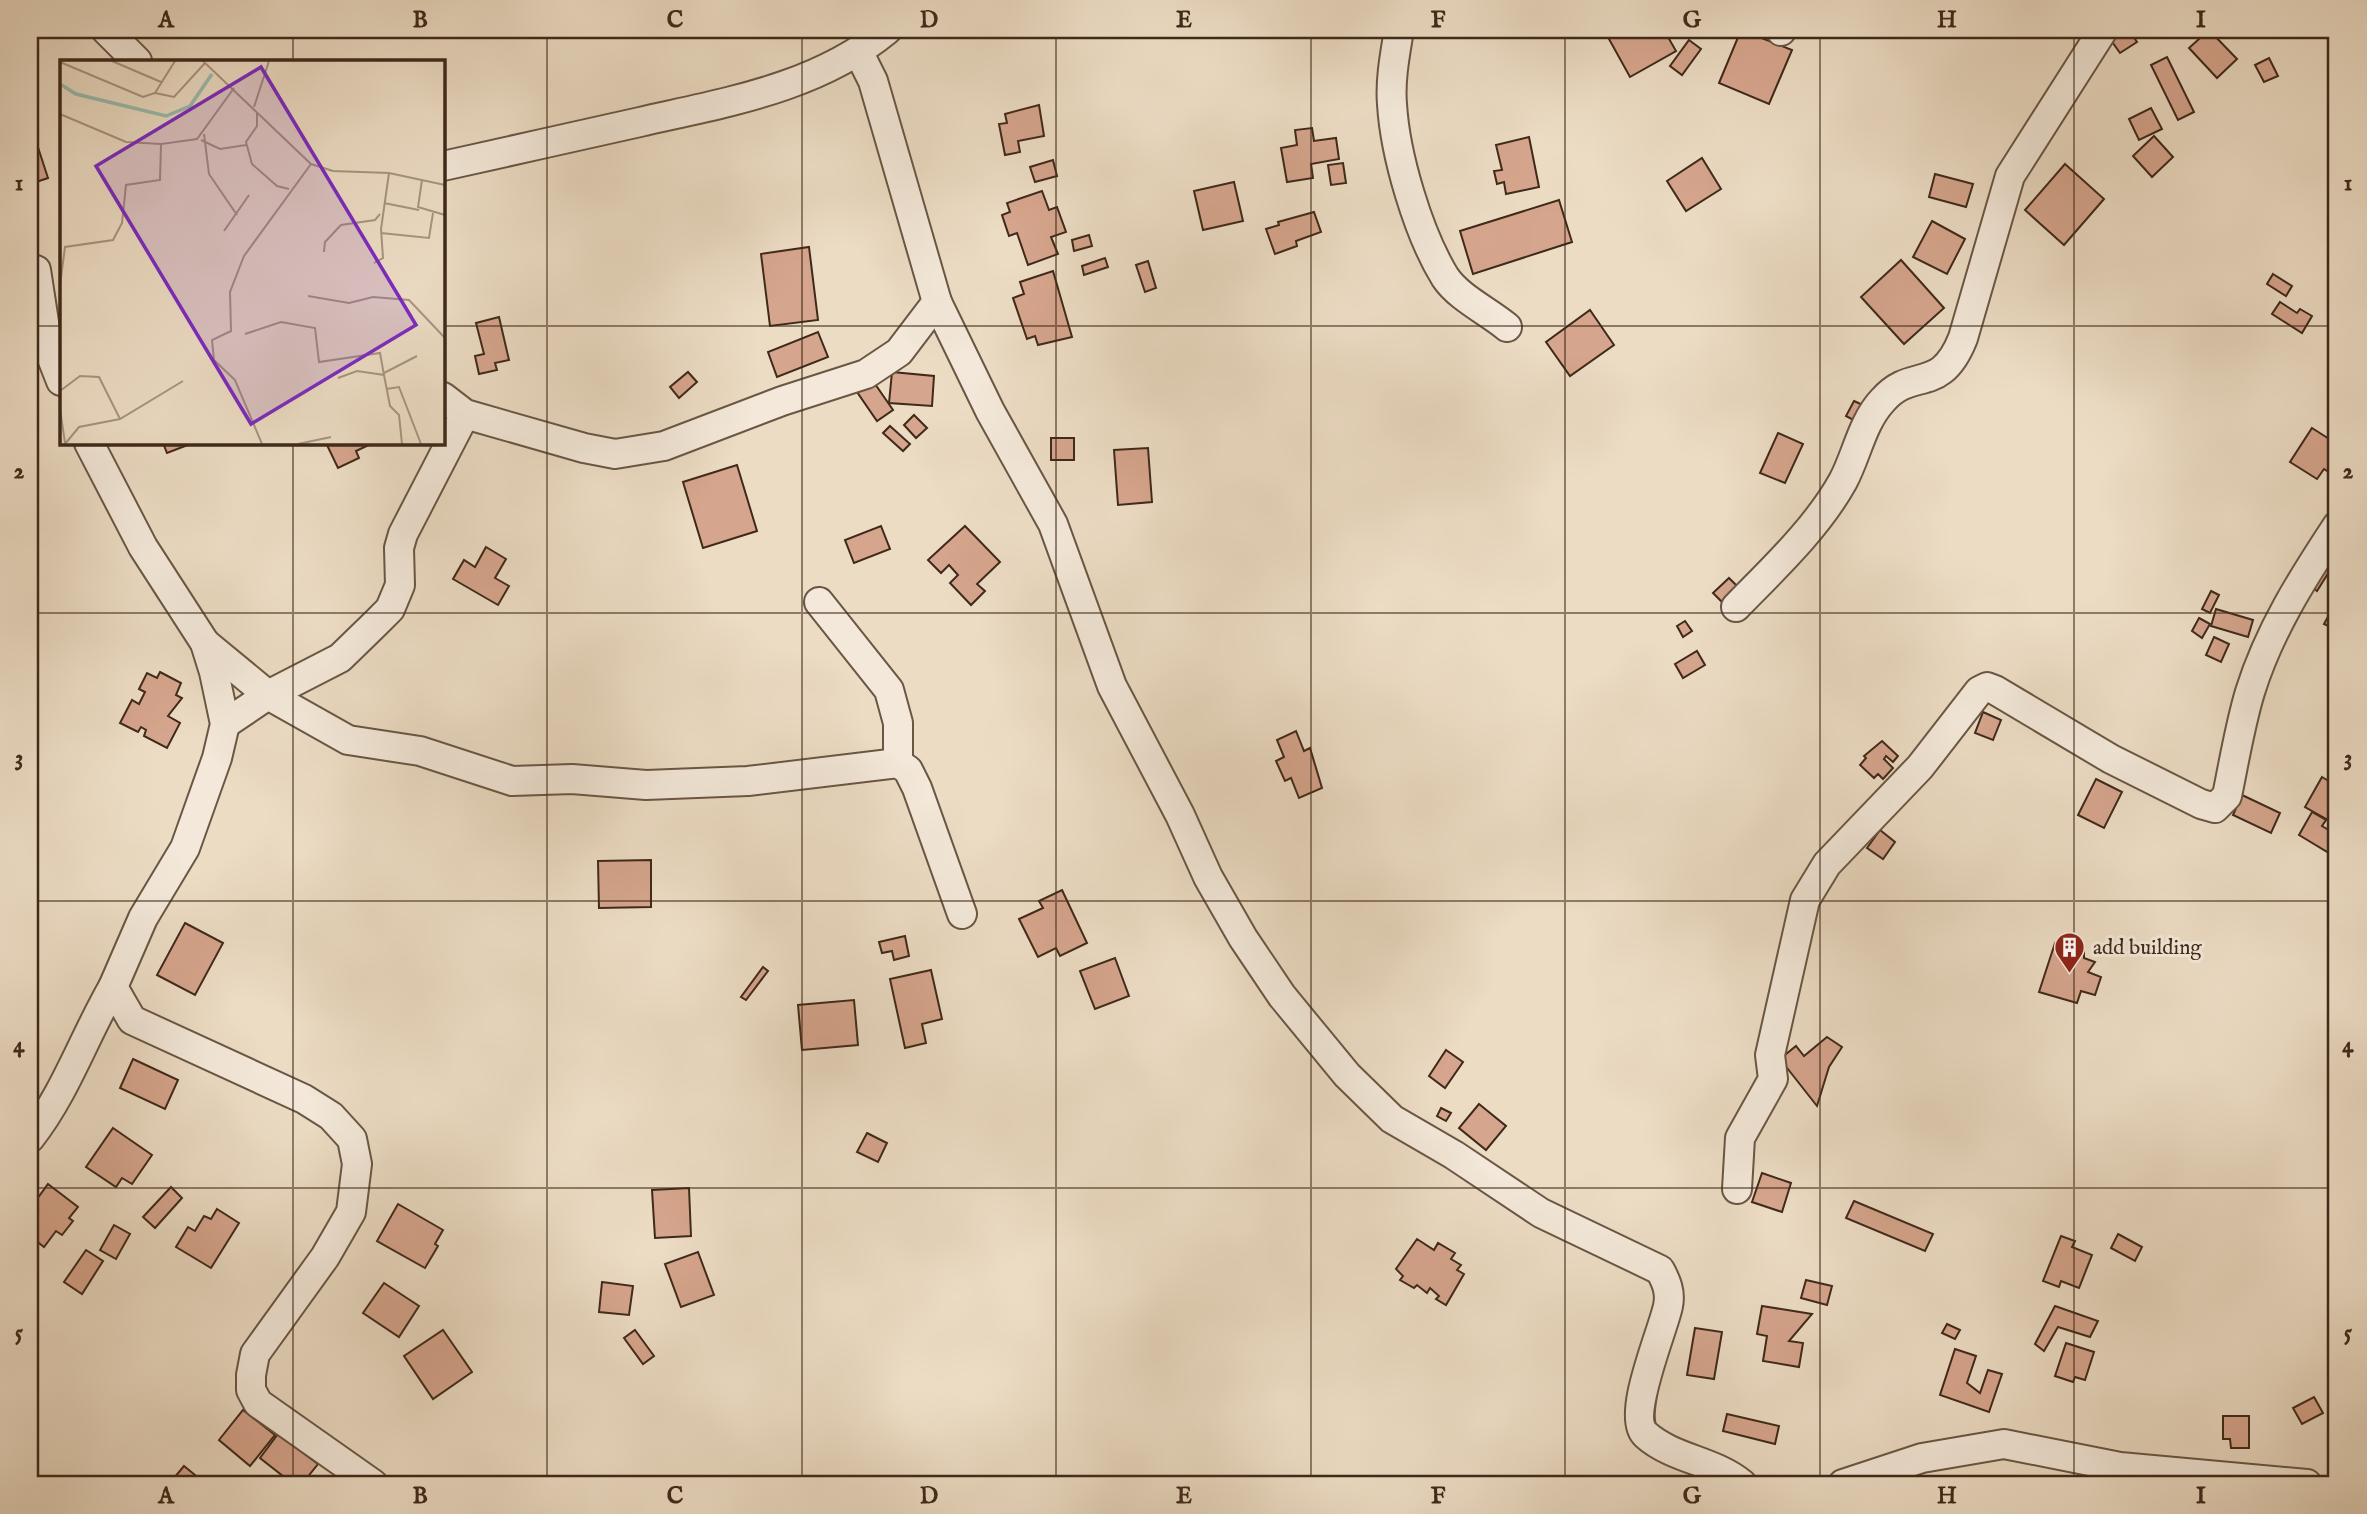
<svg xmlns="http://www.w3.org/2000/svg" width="2367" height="1514" viewBox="0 0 2367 1514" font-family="'IM FELL English',serif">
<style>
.building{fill:#d6a58d;stroke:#3f291a;stroke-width:2}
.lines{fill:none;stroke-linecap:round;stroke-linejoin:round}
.minor-casing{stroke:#6a5644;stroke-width:32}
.minor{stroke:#f3e8d9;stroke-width:28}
.grid{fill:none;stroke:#3f291a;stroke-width:2;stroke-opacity:0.55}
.labels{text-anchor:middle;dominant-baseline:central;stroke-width:6;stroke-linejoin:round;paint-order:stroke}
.poi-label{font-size:21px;fill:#3f291a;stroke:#f3e8d9;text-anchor:start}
.inset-river{fill:none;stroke:#99bcaf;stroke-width:3.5}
.inset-road{fill:none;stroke:#a79480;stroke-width:2}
.view{fill:#7b2cbf;fill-opacity:0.15;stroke:#7b2cbf;stroke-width:3.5}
.inset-edge{fill:none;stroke:#3f291a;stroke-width:3.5}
.neatline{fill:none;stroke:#3f291a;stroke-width:2.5}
.grid-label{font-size:23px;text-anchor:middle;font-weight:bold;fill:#3f291a}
</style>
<rect width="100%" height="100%" fill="#ecdcc4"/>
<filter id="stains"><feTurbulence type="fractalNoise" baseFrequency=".00286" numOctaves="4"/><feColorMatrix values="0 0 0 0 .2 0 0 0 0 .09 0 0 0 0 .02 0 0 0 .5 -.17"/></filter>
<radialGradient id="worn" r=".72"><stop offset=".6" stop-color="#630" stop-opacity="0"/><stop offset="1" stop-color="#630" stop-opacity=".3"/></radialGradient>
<g class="building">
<polygon points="1604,30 1664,30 1676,51 1630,77"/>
<polygon points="1741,30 1792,50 1769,104 1719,83"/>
<polygon points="2116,30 2121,34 2129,30 2137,42 2120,53 2108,36"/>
<polygon points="2209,30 2237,59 2217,78 2189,48"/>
<polygon points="1689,40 1701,49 1682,75 1670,66"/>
<polygon points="2167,57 2194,112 2178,120 2151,65"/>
<polygon points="2269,58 2278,76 2264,82 2255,65"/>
<polygon points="1039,105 1044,136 1018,141 1020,152 1005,155 999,124 1007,123 1005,114"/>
<polygon points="2151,108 2162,129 2139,140 2129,119"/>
<polygon points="1312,128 1314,141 1336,138 1339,159 1311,164 1313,178 1287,182 1281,148 1297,145 1295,130"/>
<polygon points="33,132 48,178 30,184 30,133"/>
<polygon points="2154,136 2173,157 2152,177 2133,156"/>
<polygon points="1529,137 1539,187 1506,194 1504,182 1497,184 1494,171 1502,170 1496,145"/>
<polygon points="1702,158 1721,189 1686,211 1667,181"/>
<polygon points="1053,160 1057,176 1035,182 1030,167"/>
<polygon points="1343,163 1346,183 1331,185 1328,165"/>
<polygon points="2065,164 2104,199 2064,245 2025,210"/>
<polygon points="1935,174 1973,184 1966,207 1929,197"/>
<polygon points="1234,182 1243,221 1203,230 1194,191"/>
<polygon points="1042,191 1049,210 1057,207 1066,232 1051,237 1058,254 1028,265 1017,233 1009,236 1002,215 1010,212 1007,203"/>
<polygon points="1559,200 1572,242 1473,274 1460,231"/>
<polygon points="1314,212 1321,232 1296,241 1297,246 1275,254 1266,229 1279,225 1278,222"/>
<polygon points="1932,221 1965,239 1947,274 1913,257"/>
<polygon points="1089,235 1092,246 1074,251 1072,240"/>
<polygon points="809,247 818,320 770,326 761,254"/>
<polygon points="1105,258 1108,267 1084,275 1082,266"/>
<polygon points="1901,260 1944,308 1904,344 1861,297"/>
<polygon points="1148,261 1156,288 1145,292 1136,265"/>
<polygon points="1053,271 1072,337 1038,345 1035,336 1027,339 1013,298 1024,294 1020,282"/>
<polygon points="2273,274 2292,286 2286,296 2267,284"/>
<polygon points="2280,302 2297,313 2300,309 2312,316 2302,333 2272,314"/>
<polygon points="1590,310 1614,345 1570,376 1546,342"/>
<polygon points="499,317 509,360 495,363 497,370 479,374 475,356 484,354 476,323"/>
<polygon points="818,332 828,357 777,377 768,352"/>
<polygon points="688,372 697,382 679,398 670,387"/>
<polygon points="892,372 934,376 932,406 889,403"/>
<polygon points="873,381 893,410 877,421 857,392"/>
<polygon points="1854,401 1865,406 1857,422 1846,416"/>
<polygon points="914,415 927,428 916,438 904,425"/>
<polygon points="890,426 910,444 903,451 883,433"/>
<polygon points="2312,428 2337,444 2337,466 2332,474 2324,469 2317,479 2290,462"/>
<polygon points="1778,433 1803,444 1785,483 1760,473"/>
<rect x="1051" y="438" width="23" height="22"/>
<polygon points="163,443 193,443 167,453"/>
<polygon points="326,443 373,443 356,451 359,458 338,468"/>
<polygon points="1148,448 1152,502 1118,505 1114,450"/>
<polygon points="737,465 757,531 703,548 683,482"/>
<polygon points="881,526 890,549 854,563 845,540"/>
<polygon points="965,526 1000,562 977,584 985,591 971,605 950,583 958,575 949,565 941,573 928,560"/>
<polygon points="486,547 506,559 495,578 509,586 498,605 453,579 464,560 475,567"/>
<polygon points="2322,561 2332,567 2317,591 2308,584"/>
<polygon points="1729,578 1739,588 1723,603 1713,593"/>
<polygon points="2211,591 2219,595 2210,613 2202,609"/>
<polygon points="2337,600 2337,630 2324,624"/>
<polygon points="2216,609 2253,620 2248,637 2211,626"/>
<polygon points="2199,618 2210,624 2202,638 2192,631"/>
<polygon points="1685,621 1692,631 1683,637 1677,626"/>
<polygon points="2214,637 2229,644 2221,662 2206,655"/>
<polygon points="1697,651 1705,665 1683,678 1675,664"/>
<polygon points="160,672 181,683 176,695 182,698 168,716 180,723 167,748 144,736 146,730 141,727 138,732 120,723 132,700 139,704 145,692 139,689 147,673 157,678"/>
<polygon points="1983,712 2001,720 1993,740 1975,733"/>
<polygon points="1296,731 1304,751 1310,748 1322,788 1299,798 1291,778 1285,781 1276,761 1284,757 1277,740"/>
<polygon points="1882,741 1898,756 1893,762 1886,756 1884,759 1893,768 1883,779 1878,774 1874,778 1860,765 1866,758 1864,756"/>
<polygon points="2322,777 2337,786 2337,825 2305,807"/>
<polygon points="2096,779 2122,792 2104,828 2078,815"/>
<polygon points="2242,795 2280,813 2271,833 2233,815"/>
<polygon points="2312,812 2326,820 2322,826 2337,835 2334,856 2299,835"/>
<polygon points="1880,830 1895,842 1883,859 1867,848"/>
<polygon points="651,860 651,907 599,908 598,861"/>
<polygon points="1062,890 1087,943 1060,956 1056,948 1038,957 1019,919 1043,908 1039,901"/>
<polygon points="185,923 223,943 195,995 157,975"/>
<polygon points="905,936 909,956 894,960 892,951 882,953 879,942"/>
<polygon points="2055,943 2084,952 2084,958 2095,962 2088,972 2101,977 2095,995 2081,991 2077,1003 2039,992"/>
<polygon points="1115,958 1129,996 1095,1009 1080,971"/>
<polygon points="763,967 768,971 746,1000 741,997"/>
<polygon points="931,970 942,1019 922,1024 926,1043 905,1048 890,979"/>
<polygon points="854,1000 858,1045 802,1050 798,1005"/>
<polygon points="1827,1037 1842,1047 1829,1067 1817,1106 1780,1059 1796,1046 1804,1056"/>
<polygon points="1446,1050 1463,1062 1445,1088 1429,1076"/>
<polygon points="133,1059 178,1080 165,1109 120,1088"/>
<polygon points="1479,1104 1506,1126 1486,1150 1459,1128"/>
<polygon points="1441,1108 1451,1113 1446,1121 1437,1116"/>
<polygon points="113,1128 152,1155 132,1184 122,1178 116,1187 86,1167"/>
<polygon points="867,1133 887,1143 878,1162 857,1152"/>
<polygon points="1762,1173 1791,1183 1782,1212 1752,1202"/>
<polygon points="48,1184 78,1207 69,1218 73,1221 62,1235 56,1231 44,1247 30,1236 30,1220 38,1210 32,1206"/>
<polygon points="171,1187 182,1198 155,1228 143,1217"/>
<polygon points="689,1188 691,1236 655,1238 652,1190"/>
<polygon points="1854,1201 1933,1234 1925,1251 1846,1218"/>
<polygon points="398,1204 443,1230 435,1244 438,1246 425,1268 377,1241"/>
<polygon points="217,1209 239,1223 211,1268 176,1247 188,1227 195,1231 204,1216 211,1219"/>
<polygon points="114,1225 130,1234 116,1259 100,1250"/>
<polygon points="2118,1234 2142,1247 2135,1261 2111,1248"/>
<polygon points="2061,1236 2075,1241 2072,1247 2092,1255 2079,1288 2061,1281 2059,1287 2043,1281"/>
<polygon points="1417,1239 1434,1250 1438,1243 1455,1253 1451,1259 1461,1265 1457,1270 1464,1274 1446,1305 1436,1299 1439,1296 1430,1288 1427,1293 1417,1285 1414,1288 1400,1280 1403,1276 1396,1269"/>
<polygon points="86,1250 103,1261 82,1294 64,1282"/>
<polygon points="698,1252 714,1295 681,1307 665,1264"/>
<polygon points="2337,1255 2337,1302 2336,1302 2331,1256"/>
<polygon points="1806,1280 1832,1286 1827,1305 1801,1298"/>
<polygon points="602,1282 633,1286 629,1315 599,1312"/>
<polygon points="384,1283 419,1306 399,1337 363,1313"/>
<polygon points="1762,1306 1812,1314 1789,1341 1803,1343 1799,1367 1763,1361 1767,1336 1757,1334"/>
<polygon points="2055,1306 2098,1321 2090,1337 2058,1327 2044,1351 2035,1344"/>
<polygon points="2337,1307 2337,1377 2333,1378 2330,1308"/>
<polygon points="1947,1324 1960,1330 1955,1339 1942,1333"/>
<polygon points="1695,1328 1722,1332 1714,1379 1687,1375"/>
<polygon points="443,1330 472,1372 433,1399 404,1356"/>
<polygon points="635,1330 654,1356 643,1364 624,1338"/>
<polygon points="2066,1343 2094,1352 2085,1380 2075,1377 2073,1382 2055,1376"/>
<polygon points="1955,1349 1976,1356 1967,1383 1980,1393 1988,1370 2002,1374 1989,1412 1940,1395"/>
<polygon points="2314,1397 2323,1413 2302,1424 2293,1408"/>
<polygon points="243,1410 275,1435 250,1466 219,1440"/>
<polygon points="1727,1414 1779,1426 1775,1444 1723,1431"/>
<polygon points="2223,1416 2249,1416 2249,1448 2231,1448 2230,1439 2223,1439"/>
<polygon points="278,1434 318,1464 302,1484 293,1484 260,1458"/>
<polygon points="184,1466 206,1484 169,1484"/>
</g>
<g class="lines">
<defs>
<g id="minor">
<polyline points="106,30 137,61"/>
<path d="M 1399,30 C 1395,54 1390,80 1392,104 C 1395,155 1418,233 1445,277 C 1459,298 1488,311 1507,327"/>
<polyline points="1781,31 1781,30"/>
<path d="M 859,53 L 873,81 L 937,302 L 990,411 L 1053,524 L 1112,686 L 1180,815 L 1208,877 L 1243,938 L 1282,996 L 1347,1075 L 1392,1119 L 1454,1155 L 1541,1213 L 1660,1270 C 1666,1281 1671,1292 1668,1306 C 1663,1331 1625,1417 1646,1435 C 1673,1459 1715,1461 1742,1484"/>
<path d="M 443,166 C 509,151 574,137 640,122 C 727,102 817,88 887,30"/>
<polyline points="36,270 48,348 61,381"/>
<polyline points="443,397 465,414 584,448 615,454 664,446 782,401 866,374 899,352 937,302"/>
<polyline points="89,443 143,547 205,643 214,672 225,724 217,758 185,848 143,918 113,987 132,1020 304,1099 331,1116 352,1139 357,1164 351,1212 325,1257 255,1354 251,1375 251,1390 258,1403 373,1484"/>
<polyline points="819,602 889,690 898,723 898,763"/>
<path d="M 1736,607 C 1773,569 1817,528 1843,481 C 1857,455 1862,422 1883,400 C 1913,366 1940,396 1963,338 L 2010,176 L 2103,30"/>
<polyline points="205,643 268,695 348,740 420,751 512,781 572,779 646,785 748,781 898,763 908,770 917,788 962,914"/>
<polyline points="225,724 268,695 340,658 376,623 390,609 400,585 399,548 403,534 465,414"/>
<path d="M 30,1138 C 66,1092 84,1037 113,987"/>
<path d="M 1737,1189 L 1740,1138 L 1773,1079 L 1770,1055 L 1805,900 L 1827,864 L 1920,767 L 1979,691 L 1987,687 L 1995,690 L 2111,759 L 2201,804 L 2215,808 L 2227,796 C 2234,762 2240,725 2250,692 C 2269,631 2302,579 2337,526"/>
<polyline points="1843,1484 1922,1458 2004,1444 2120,1467 2307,1484"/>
</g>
</defs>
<use href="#minor" class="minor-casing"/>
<use href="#minor" class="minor"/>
</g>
<path class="grid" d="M 293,30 L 293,61M 547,30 L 547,1484M 802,30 L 802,1484M 1056,30 L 1056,1484M 1311,30 L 1311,1484M 1565,30 L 1565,1484M 1820,30 L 1820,1484M 2074,30 L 2074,1484M 30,326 L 61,326M 443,326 L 2337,326M 293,443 L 293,1484M 30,613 L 2337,613M 30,901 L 2337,901M 30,1188 L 2337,1188"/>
<defs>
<symbol id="building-pin" viewBox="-11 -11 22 30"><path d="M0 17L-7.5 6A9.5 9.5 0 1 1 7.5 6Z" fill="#8f2418" stroke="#f3e8d9"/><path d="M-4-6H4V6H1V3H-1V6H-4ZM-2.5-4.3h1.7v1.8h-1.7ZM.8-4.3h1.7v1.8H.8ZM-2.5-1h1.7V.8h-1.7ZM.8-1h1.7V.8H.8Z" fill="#fff"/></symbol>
</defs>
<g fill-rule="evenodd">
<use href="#building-pin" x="2052" y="930" width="35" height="47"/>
</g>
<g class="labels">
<g class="poi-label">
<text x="2093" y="948">add building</text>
</g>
</g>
<g transform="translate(60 60)">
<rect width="385" height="385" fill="#ecdcc4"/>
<path class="inset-river" d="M 0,24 L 16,34 L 106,56 L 130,46 L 152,14"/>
<path class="inset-road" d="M 52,1 L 101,22M 143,1 L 251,104 L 273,111 L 329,113 L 385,125M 0,2 L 83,37 L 95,33 L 115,1M 95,33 L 114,37 L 145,3M 194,47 L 209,1M 197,52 L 197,66 L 186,82 L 192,104 L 217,126 L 229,129M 0,54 L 66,82 L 101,84M 144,74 L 149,114 L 177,155M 141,80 L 160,89 L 186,85M 362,120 L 358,147 L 385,155M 324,143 L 359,150M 164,171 L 189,135M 321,173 L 369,178 L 373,153M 264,192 L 265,182 L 281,165 L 315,160 L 320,154M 314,203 L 323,198 L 321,169 L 329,113M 0,225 L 5,187 L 53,180 L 62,163 L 66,125 L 100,120 L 101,84 L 137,79 L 174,28M 248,236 L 289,243 L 313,237 L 349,240 L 385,278M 185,274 L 221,262 L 255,268 L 259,302 L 320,293 L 324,315M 324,313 L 357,296M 278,318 L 297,311 L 324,315 L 330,346 L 339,355 L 342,384M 326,329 L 339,327 L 361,384M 0,331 L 20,316 L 39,317 L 60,359M 0,349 L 5,383M 5,384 L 19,367 L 60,359 L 123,321M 202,384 L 175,320 L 154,300 L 152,280 L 171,271 L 170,232 L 184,196 L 251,104M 238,384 L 271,377"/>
<path class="view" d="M 201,7 L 356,265 L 191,364 L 36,106 Z"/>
<rect width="385" height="385" class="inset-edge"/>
</g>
<rect width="2367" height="1514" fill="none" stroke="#ecdcc4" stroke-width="77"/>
<rect x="38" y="38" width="2290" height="1438" class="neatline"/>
<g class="grid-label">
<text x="166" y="27">A</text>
<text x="420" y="27">B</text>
<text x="675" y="27">C</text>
<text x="929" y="27">D</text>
<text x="1184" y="27">E</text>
<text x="1438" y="27">F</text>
<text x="1692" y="27">G</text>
<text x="1947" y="27">H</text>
<text x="2201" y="27">I</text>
<text x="19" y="190">1</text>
<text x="2348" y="190">1</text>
<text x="19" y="478">2</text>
<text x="2348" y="478">2</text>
<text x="19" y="765">3</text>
<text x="2348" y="765">3</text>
<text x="19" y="1052">4</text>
<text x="2348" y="1052">4</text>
<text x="19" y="1340">5</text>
<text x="2348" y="1340">5</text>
<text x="166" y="1503">A</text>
<text x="420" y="1503">B</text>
<text x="675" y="1503">C</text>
<text x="929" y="1503">D</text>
<text x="1184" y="1503">E</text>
<text x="1438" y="1503">F</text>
<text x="1692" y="1503">G</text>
<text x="1947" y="1503">H</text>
<text x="2201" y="1503">I</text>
</g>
<rect width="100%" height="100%" filter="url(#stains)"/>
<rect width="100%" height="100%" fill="url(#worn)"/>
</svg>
